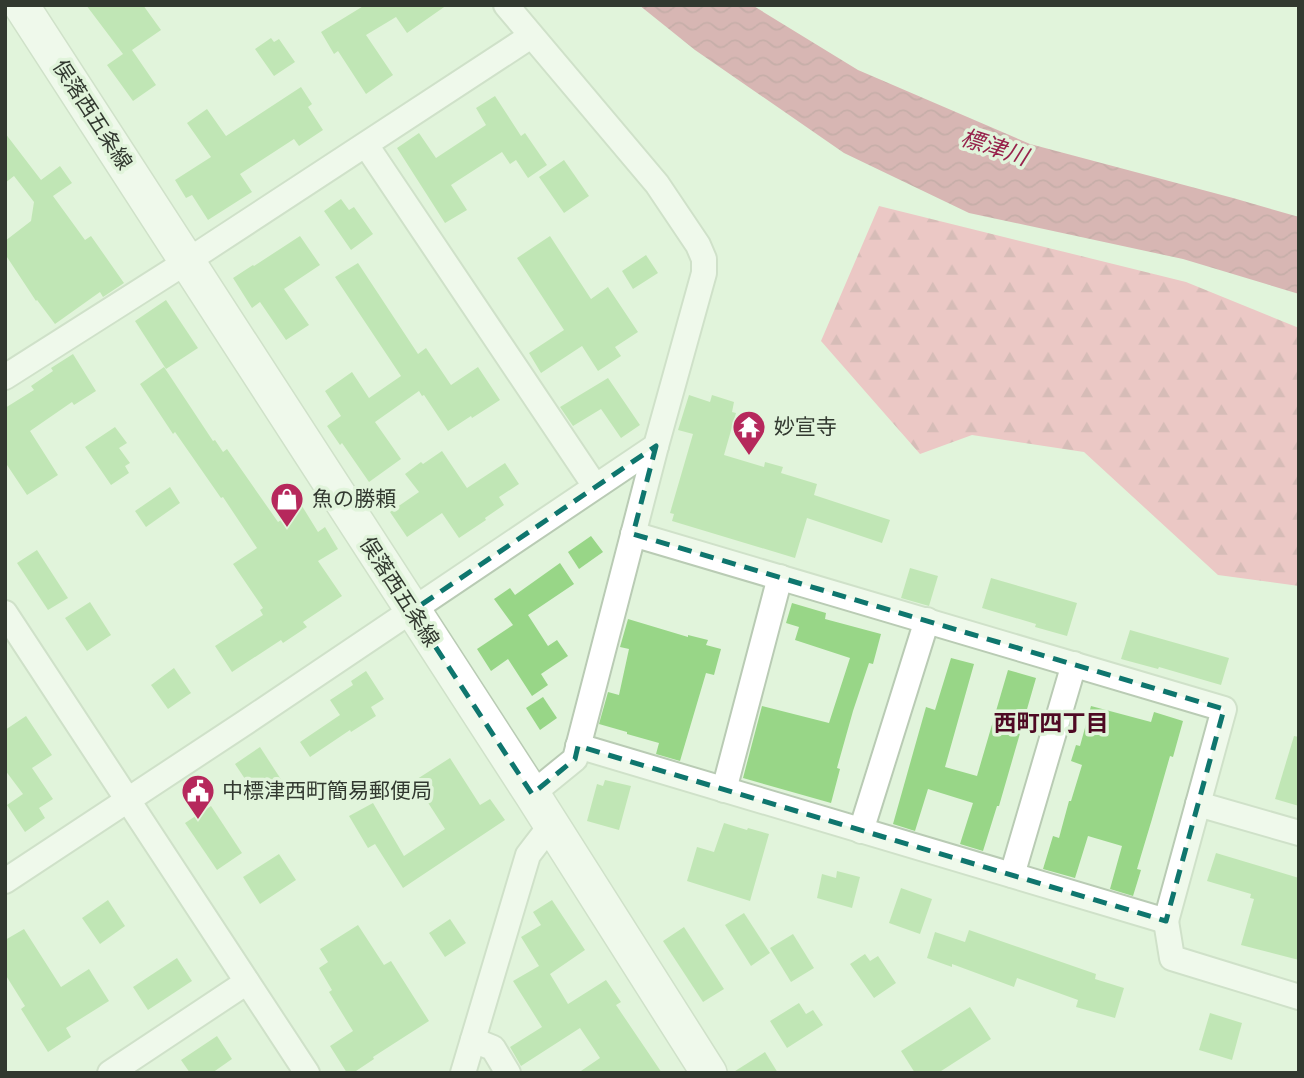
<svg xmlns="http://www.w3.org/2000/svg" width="1304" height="1078" viewBox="0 0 1304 1078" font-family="'Varela Round','Noto Sans JP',sans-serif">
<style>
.forest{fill:url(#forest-firs)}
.water{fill:url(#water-waves)}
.building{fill:#98d687}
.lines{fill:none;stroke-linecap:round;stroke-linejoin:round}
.street-casing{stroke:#b9cbb4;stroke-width:28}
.secondary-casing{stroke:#b9cbb4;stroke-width:38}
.street{stroke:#fff;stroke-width:24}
.secondary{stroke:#fff;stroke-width:35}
.marked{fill:none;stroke:#0f766e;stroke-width:5;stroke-dasharray:14 9;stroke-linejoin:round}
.labels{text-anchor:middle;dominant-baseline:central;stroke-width:7;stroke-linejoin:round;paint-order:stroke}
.street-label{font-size:21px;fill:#323930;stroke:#e1f4db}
.poi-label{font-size:21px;fill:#323930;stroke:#e1f4db;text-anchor:start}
.water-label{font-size:23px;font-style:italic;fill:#97234c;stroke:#e1f4db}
.neighbourhood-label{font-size:23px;font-weight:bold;fill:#4e0923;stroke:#e1f4db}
</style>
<defs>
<pattern id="forest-firs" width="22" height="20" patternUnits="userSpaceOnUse" patternTransform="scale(1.75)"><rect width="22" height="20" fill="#f692ab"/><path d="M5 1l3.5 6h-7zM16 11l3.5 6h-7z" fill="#c8788c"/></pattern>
<pattern id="water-waves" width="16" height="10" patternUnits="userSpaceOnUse" patternTransform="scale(1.75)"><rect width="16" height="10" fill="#cb6b84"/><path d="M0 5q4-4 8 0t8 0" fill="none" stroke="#a5596c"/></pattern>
</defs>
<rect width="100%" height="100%" fill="#e1f4db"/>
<polygon class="forest" points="879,206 1186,282 1299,328 1299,586 1218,575 1084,452 972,435 920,454 821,341"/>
<polygon class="water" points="639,5 752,5 858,70 1030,144 1233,198 1299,217 1299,294 1183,259 969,213 844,153 695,50"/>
<g class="building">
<polygon points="86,5 143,5 161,30 132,50 156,85 133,101 107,65 123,54"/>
<polygon points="365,5 447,5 407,33 396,17 366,35 393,75 366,94 338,51 334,54 321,32"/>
<polygon points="271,38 274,42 279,39 295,62 274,76 255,49"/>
<polygon points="301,87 312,104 308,107 323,130 299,146 294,139 240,174 252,192 208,220 192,195 186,198 175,180 211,157 187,123 207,109 226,136"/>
<polygon points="495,96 521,136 525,133 547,165 528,178 516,160 510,164 502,152 451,185 467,210 445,223 397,148 419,133 436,158 486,125 476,108"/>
<polygon points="5,133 41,180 60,166 72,183 53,196 85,240 91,236 124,283 103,297 100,292 55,324 37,300 36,301 5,254 5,241 31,221 34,202 14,176 5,183"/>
<polygon points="564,160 589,196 564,213 539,177"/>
<polygon points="341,199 349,210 354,207 373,234 351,250 324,211"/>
<polygon points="300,236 320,265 284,289 309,325 286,340 260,302 252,308 233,278 253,265 254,266"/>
<polygon points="550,236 591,299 608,287 638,332 615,347 621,356 598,371 582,346 541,373 529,353 564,330 517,258"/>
<polygon points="646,255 658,273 633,289 622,271"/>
<polygon points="358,263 418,354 426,348 451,385 478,367 500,400 472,418 471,416 448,431 424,395 422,396 419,391 375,422 401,459 369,482 342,443 340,445 327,426 341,416 325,391 352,372 369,398 401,376 335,277"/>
<polygon points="166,300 198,348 166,369 135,321"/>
<polygon points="73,354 96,391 74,405 72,402 30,431 58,475 27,495 5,462 5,408 34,390 31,386 53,371 51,368"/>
<polygon points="164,367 213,441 215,440 223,452 227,449 278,522 302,506 318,532 325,527 338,549 318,561 342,596 303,622 307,627 283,643 281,640 232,672 215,646 263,615 260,610 263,608 233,564 257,548 223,497 221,498 175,432 173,434 140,384"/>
<polygon points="608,378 640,425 621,438 601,409 573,426 560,407"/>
<polygon points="689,395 710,402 712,395 734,402 732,412 736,413 724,455 764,467 765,462 783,467 781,473 817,484 814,495 890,520 882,543 807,518 795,558 672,521 674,514 670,513 693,434 678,430"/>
<polygon points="115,427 127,443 119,448 130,463 125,466 129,473 111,485 85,447"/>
<polygon points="442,451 467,488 505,463 519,484 499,497 504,505 485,518 486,520 459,538 442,513 407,537 390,512 419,492 405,474 421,462 423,464"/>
<polygon points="170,487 180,503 146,527 135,511"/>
<polygon points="591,536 603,552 579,569 568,552"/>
<polygon points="37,550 68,598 48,610 17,563"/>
<polygon points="560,563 574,584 528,615 548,646 557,640 568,656 541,674 548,685 532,696 508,659 491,671 477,649 513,625 494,599 510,588 515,595"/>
<polygon points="910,568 938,576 929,606 901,598"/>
<polygon points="991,578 1077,603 1067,636 1035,627 1036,624 982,608"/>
<polygon points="90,602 111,635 87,651 65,618"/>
<polygon points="792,603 826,613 825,619 881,634 873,664 869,663 853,711 837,768 840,769 831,803 743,778 762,706 829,723 850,658 795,640 799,627 786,623"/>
<polygon points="628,619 688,637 688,635 708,640 706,645 721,649 714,675 706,673 680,761 656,754 659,743 627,734 627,732 599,724 608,692 619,695 629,649 620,647"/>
<polygon points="1130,630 1229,658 1221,685 1159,667 1158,669 1121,659"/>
<polygon points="951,658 974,664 945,767 977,776 1008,670 1036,678 999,806 997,806 983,851 960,844 973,803 928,789 915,831 893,824 926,707 935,710"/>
<polygon points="174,668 191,693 168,709 151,685"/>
<polygon points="366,671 384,699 371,707 376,716 351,732 350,730 310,757 300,742 340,715 330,700 353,685 351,681"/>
<polygon points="543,697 557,718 540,730 526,708"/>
<polygon points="1091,706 1151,722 1154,712 1183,721 1173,757 1170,756 1152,819 1137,869 1141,870 1133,896 1110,889 1122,846 1088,836 1075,878 1043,869 1053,836 1059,838 1069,801 1071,801 1082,765 1071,761 1076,745 1080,746"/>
<polygon points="26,716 52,755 32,768 53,799 39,808 45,818 25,832 7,805 23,794 5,770 5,730"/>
<polygon points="1294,736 1299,737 1299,806 1275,799"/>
<polygon points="260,747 284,784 259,800 235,764"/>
<polygon points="450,758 480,805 490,799 505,820 403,888 375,844 368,848 349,816 373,803 404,856 445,829 414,781"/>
<polygon points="605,780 631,786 619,830 587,821 597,784 603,786"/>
<polygon points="211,806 242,853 217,870 185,823"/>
<polygon points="724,823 747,830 748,828 769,834 750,901 687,881 697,847 714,852"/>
<polygon points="1216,853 1299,878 1299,960 1241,945 1254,899 1250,898 1251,894 1207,881"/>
<polygon points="279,854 296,880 260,904 243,877"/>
<polygon points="837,871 860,877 852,908 817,898 822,874 836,878"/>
<polygon points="901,888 932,899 920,934 889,923"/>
<polygon points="108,900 125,926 100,944 82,918"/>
<polygon points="552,900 585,950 550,974 568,1004 606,980 621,1002 616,1005 662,1073 578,1073 600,1058 580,1028 521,1066 510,1047 542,1027 513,981 539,966 521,937 541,925 533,912"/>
<polygon points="744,913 770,953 751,966 725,925"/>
<polygon points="450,919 466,943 445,957 429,933"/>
<polygon points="358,925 384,965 391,961 429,1021 373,1057 374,1059 353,1073 347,1073 330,1046 353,1031 329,992 332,990 319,968 328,962 320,949"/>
<polygon points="684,927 724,989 703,1002 663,941"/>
<polygon points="24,929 61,987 89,969 109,1001 66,1028 71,1037 48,1052 21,1009 25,1006 5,974 5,940"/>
<polygon points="969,930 1096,974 1095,979 1124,988 1115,1018 1076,1007 1078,1000 1017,978 1014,987 952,964 952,967 927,958 935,932 965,942"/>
<polygon points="793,934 814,968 791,982 770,948"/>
<polygon points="865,954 870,961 878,956 896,983 874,998 850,964"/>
<polygon points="177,958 192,981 148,1010 133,987"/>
<polygon points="799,1003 806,1014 813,1010 823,1025 787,1048 770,1021"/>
<polygon points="970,1007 991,1039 938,1073 915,1073 901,1051"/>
<polygon points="1210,1013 1242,1023 1232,1060 1199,1050"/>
<polygon points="217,1036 232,1059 212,1073 190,1073 181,1060"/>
<polygon points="765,1052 778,1073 732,1073"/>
</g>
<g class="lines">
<defs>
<g id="street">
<polyline points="366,145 595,486"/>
<polyline points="5,377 186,262 531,36"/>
<polyline points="5,613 307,1073"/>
<polyline points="578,746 1166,921 1224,709 633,534"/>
<polyline points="724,790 780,577"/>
<polyline points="532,794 575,759 656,446"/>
<polyline points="1198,804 1299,833"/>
<polyline points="861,831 927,620"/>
<polyline points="1012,875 1074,664"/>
<polyline points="5,881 246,722 656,446 704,273 704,259 698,245 657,184 506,5"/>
<polyline points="1166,921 1172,958 1299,997"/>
<polyline points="473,1040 493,1048 508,1073"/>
<polyline points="110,1073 247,982"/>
<polyline points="463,1073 528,855 551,825"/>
</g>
<polyline id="secondary" points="21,5 532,794 709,1073"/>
</defs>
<use href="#street" class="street-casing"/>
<use href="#secondary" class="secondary-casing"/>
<use href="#street" class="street"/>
<use href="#secondary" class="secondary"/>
</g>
<path d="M0 0H1304V1078H0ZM 656,446 L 633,534 L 1224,709 L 1166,921 L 578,746 L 575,759 L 532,794 L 412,611 Z" fill="#e1f4db" fill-opacity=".55" fill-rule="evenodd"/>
<path class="marked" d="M 656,446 L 633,534 L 1224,709 L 1166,921 L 578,746 L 575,759 L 532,794 L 412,611 Z"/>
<defs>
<symbol id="temple-pin" viewBox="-11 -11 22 30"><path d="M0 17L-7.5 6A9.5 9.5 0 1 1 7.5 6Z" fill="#b6285c" stroke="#e1f4db"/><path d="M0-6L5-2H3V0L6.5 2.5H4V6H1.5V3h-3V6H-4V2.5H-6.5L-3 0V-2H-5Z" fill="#fff"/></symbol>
<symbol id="shop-pin" viewBox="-11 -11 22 30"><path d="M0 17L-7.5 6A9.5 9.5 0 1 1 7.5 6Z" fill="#b6285c" stroke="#e1f4db"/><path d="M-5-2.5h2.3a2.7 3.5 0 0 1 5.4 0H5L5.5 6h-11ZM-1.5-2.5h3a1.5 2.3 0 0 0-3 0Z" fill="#fff"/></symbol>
<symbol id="civic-pin" viewBox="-11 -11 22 30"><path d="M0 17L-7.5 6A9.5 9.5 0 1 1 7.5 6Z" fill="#b6285c" stroke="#e1f4db"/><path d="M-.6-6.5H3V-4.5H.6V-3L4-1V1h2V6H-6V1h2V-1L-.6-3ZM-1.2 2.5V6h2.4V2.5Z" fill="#fff"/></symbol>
</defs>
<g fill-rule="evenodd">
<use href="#temple-pin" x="730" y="408" width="38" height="52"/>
<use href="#shop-pin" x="268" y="480" width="38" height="52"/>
<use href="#civic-pin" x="179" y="772" width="38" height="52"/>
</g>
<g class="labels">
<g class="street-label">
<text transform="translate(92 115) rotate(57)">俣落西五条線</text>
<text transform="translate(399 592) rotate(57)">俣落西五条線</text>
</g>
<g class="poi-label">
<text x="774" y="427">妙宣寺</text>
<text x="312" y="499">魚の勝頼</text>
<text x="222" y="791">中標津西町簡易郵便局</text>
</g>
<g class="water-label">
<text transform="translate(994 148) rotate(18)">標津川</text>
</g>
<g class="neighbourhood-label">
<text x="1051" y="724">西町四丁目</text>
</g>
</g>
<rect width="1304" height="1078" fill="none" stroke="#323930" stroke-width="14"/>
</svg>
